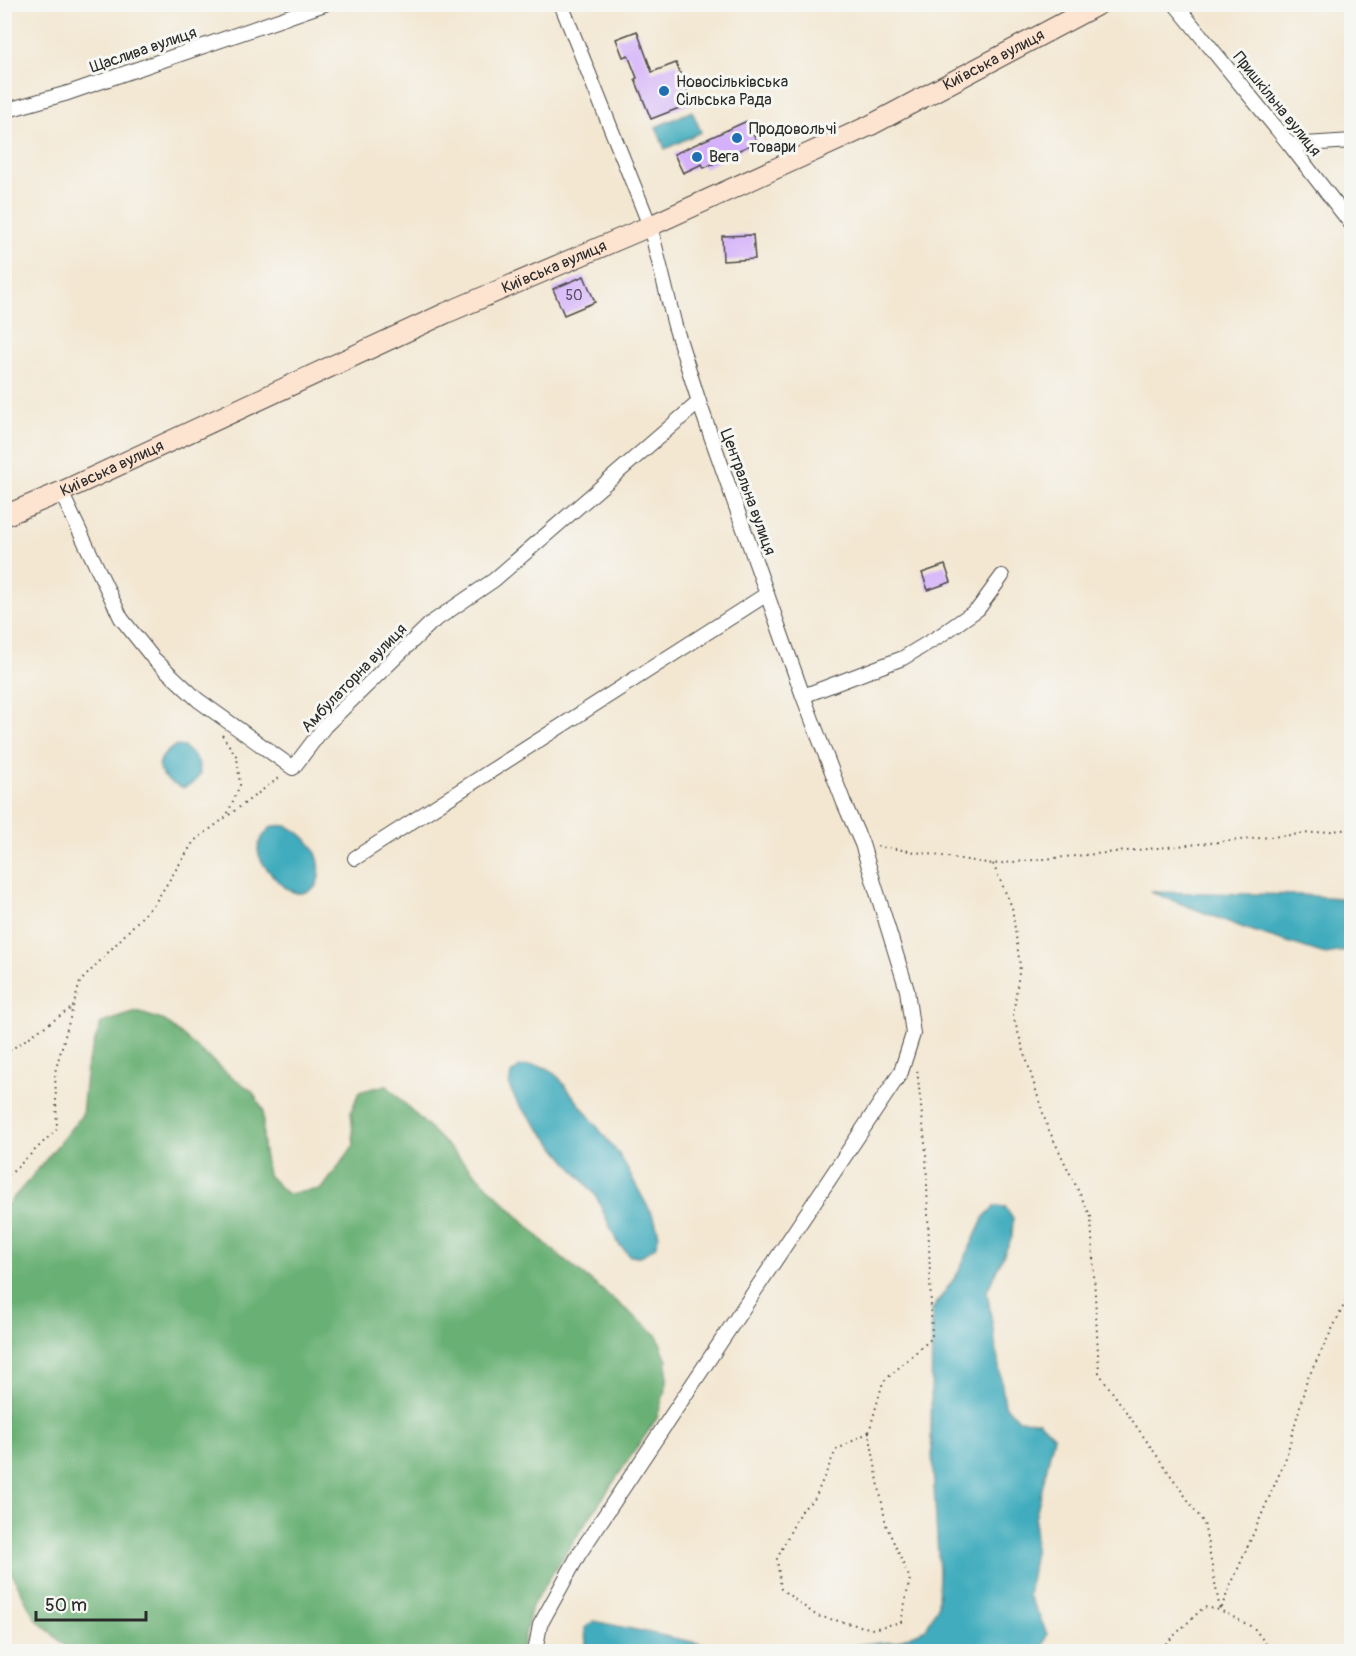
<svg xmlns="http://www.w3.org/2000/svg" width="1356" height="1656" viewBox="0 0 1356 1656" font-family="Pangolin,sans-serif">
<style>
.forest{fill:#69b074;stroke:#4a6e50;stroke-width:1.5}
.water{fill:#3facbd;stroke:#356c74;stroke-width:1.5}
.building{fill:#d4b1fa}
.lines{fill:none;stroke-linecap:round;stroke-linejoin:round}
.street-casing{stroke:#494744;stroke-width:16}
.secondary-casing{stroke:#494744;stroke-width:22}
.path{stroke:#494744;stroke-width:2;stroke-dasharray:1.5 4.5;stroke-linecap:butt}
.street{stroke:#fff;stroke-width:14}
.secondary{stroke:#fde4d1;stroke-width:20}
.poi-dot{fill:#1f6fb2;stroke:#f6f6f2;stroke-width:2}
.labels{text-anchor:middle;dominant-baseline:central;stroke-width:6;stroke-linejoin:round;paint-order:stroke}
.number-label{font-size:14px;fill:#554c5f}
.street-label{font-size:16px;fill:#2b2b2b;stroke:#f6f6f2}
.poi-label{font-size:16px;fill:#2b2b2b;stroke:#f6f6f2;text-anchor:start}
</style>
<rect width="100%" height="100%" fill="#f6f6f2"/>
<filter id="ink" filterUnits="userSpaceOnUse"><feTurbulence type="fractalNoise" baseFrequency=".0167" numOctaves="2"/><feDisplacementMap in="SourceGraphic" scale="12" xChannelSelector="R" yChannelSelector="G"/><feConvolveMatrix kernelMatrix="1 2 1 2 8 2 1 2 1" color-interpolation-filters="sRGB"/></filter>
<filter id="wash" filterUnits="userSpaceOnUse"><feTurbulence type="fractalNoise" baseFrequency=".008" numOctaves="4" result="noise"/><feDisplacementMap in="SourceGraphic" scale="24" xChannelSelector="R" yChannelSelector="G"/><feGaussianBlur stdDeviation="1.35" result="paint"/><feColorMatrix in="noise" values="0 0 0 0 0 0 0 0 0 0 0 0 0 0 0 0 0 1.4 0 .05"/><feComposite in="paint" operator="in"/></filter>
<g filter="url(#wash)">
<rect width="100%" height="100%" fill="#f3e7d2"/>
<polygon class="forest" points="137,1012 165,1021 228,1074 252,1091 263,1110 263,1147 268,1175 287,1194 322,1189 354,1145 351,1112 359,1092 386,1085 548,1246 657,1335 667,1361 667,1383 657,1418 564,1555 532,1606 521,1651 71,1651 35,1618 5,1560 5,1207 31,1178 82,1115 87,1065 101,1023"/>
<g class="water">
<polygon points="692,111 701,132 665,149 656,127"/>
<path d="M 175,746 L 184,747 L 198,761 L 200,774 L 194,783 L 183,788 C 158,778 149,763 175,746 Z"/>
<path d="M 272,826 C 277,826 281,825 286,826 C 306,833 323,854 319,876 C 318,881 318,885 314,888 C 310,891 301,894 297,893 C 283,890 259,864 258,850 C 258,841 266,832 272,826 Z"/>
<polygon points="1151,892 1301,895 1351,899 1351,950 1325,954 1244,928"/>
<polygon points="532,1065 547,1068 559,1078 620,1156 655,1220 659,1235 655,1247 641,1256 630,1256 617,1242 596,1196 517,1102 509,1086 511,1074 520,1067"/>
<polygon points="995,1206 1006,1207 1013,1219 1012,1237 987,1291 1005,1405 1018,1420 1039,1421 1054,1436 1035,1519 1034,1557 1028,1596 1039,1615 1047,1634 1041,1651 592,1651 586,1645 585,1628 594,1621 721,1648 788,1647 825,1650 864,1644 896,1642 926,1629 938,1605 939,1572 931,1434 932,1310 958,1273 984,1217"/>
</g>
<g id="blocks">
<g class="building">
<polygon points="637,31 652,72 676,63 692,103 651,119 635,79 637,78 628,55 623,57 616,39"/>
<polygon points="747,121 757,142 718,160 719,161 704,168 702,164 683,173 674,154"/>
<polygon points="753,235 755,259 723,261 722,236"/>
<polygon points="584,276 595,302 564,315 553,289"/>
<polygon points="945,565 951,582 928,590 922,573"/>
</g>
</g>
</g>
<g filter="url(#ink)">
<use href="#blocks" fill-opacity="0" stroke="#494744" stroke-width="1.5"/>
<g class="lines">
<defs>
<g id="street">
<polyline points="1175,4 1290,145 1352,225"/>
<polyline points="4,111 68,93 325,4"/>
<polyline points="1290,145 1352,141"/>
<polyline points="61,492 121,618 153,658 198,700 293,768 325,726 431,623 494,580 699,402"/>
<polyline points="803,696 903,658 941,635 978,609 1002,576"/>
<polyline points="355,858 767,594"/>
<polyline points="535,1652 540,1625 579,1554 901,1072 913,1034 907,990 862,844 844,803 803,696 699,402 675,326 650,226 561,4"/>
</g>
<g id="secondary">
<path id="s1" d="M 4,516 L 61,492 L 446,313 L 650,226 L 871,125 L 1099,4"/>
</g>
</defs>
<use href="#street" class="street-casing"/>
<use href="#secondary" class="secondary-casing"/>
<g class="path">
<polyline points="222,735 237,757 240,785 227,815"/>
<polyline points="877,846 993,864 1352,829"/>
<polyline points="993,864 1012,907 1020,966 1013,1016 1047,1126 1091,1217 1099,1373 1204,1523 1220,1610 1254,1628 1272,1652"/>
<polyline points="4,1049 9,1051 73,1007"/>
<polyline points="4,1180 57,1129 55,1072 80,982 155,903 194,841 280,777"/>
<polyline points="869,1432 836,1450 815,1498 800,1512 777,1559 781,1589 817,1616 873,1629 901,1622 910,1579 886,1525 869,1432 883,1382 932,1338 926,1153 917,1069"/>
<polyline points="1157,1652 1204,1607 1220,1610 1285,1461 1307,1380 1352,1289"/>
</g>
<use href="#street" class="street"/>
<use href="#secondary" class="secondary"/>
</g>
</g>
<g class="poi-dot">
<circle cx="664" cy="91" r="6"/>
<circle cx="737" cy="138" r="6"/>
<circle cx="697" cy="157" r="6"/>
</g>
<g class="labels">
<g class="number-label">
<text x="574" y="295">50</text>
</g>
<g class="street-label">
<text transform="translate(143 50) rotate(-19)">Щаслива вулиця</text>
<text stroke="none"><textPath href="#s1" startOffset="1090">Київська вулиця</textPath></text>
<text transform="translate(1277 104) rotate(51)">Пришкільна вулиця</text>
<text stroke="none"><textPath href="#s1" startOffset="604">Київська вулиця</textPath></text>
<text stroke="none"><textPath href="#s1" startOffset="118">Київська вулиця</textPath></text>
<text transform="translate(748 492) rotate(70)">Центральна вулиця</text>
<text transform="translate(354 678) rotate(-46)">Амбулаторна вулиця</text>
</g>
<g class="poi-label">
<text x="676" y="82">Новосільківська<tspan x="676" dy="18">Сільська Рада</tspan></text>
<text x="749" y="129">Продовольчі<tspan x="749" dy="18">товари</tspan></text>
<text x="709" y="157">Вега</text>
</g>
</g>
<rect width="1356" height="1656" fill="none" stroke="#f6f6f2" stroke-width="24"/>
<path d="M36 1611v9h110v-9" fill="none" stroke="#2b2b2b" stroke-width="3"/>
<text x="45" y="1611" font-size="18" fill="#2b2b2b" stroke="#f6f6f2" stroke-width="4.5" paint-order="stroke">50 m</text>
</svg>
